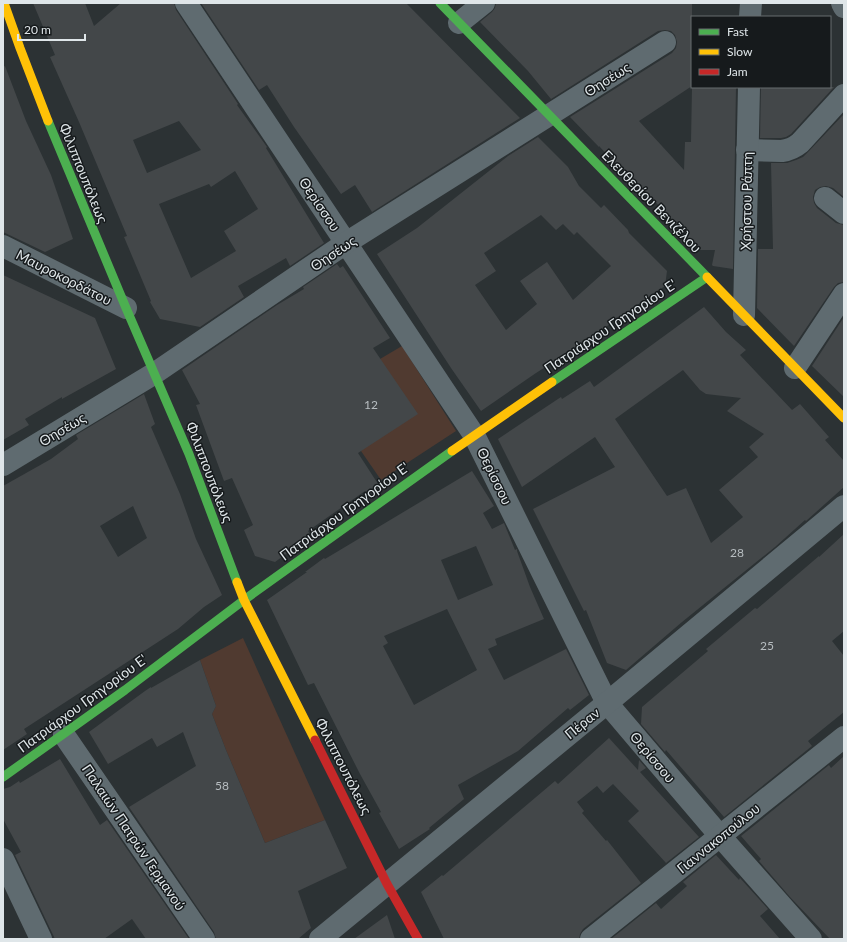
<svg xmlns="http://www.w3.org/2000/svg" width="847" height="942" viewBox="0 0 847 942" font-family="Lato,sans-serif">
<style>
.green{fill:#503a30}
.building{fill:#434749;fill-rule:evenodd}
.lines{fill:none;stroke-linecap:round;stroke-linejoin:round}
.street{stroke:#5f6b70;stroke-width:22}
.fast{stroke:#4caf50;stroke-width:9}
.slow{stroke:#ffc107;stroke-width:9}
.jam{stroke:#c62828;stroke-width:9}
.labels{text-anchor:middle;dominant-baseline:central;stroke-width:3;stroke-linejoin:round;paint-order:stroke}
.number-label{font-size:12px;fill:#b8bec1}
.street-label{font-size:14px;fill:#dfe6e9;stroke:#161a1c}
</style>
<rect width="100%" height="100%" fill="#2c3234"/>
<g class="green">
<polygon points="402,346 456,431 381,480 361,451 380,359"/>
<polygon points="243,638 325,820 265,843 226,750 212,714 216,706 200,660"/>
</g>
<g class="building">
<path d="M 33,3 L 85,3 L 94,26 L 121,3 L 174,3 L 176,10 L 238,104 L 237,105 L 267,147 L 266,148 L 324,243 L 290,266 L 286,258 L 238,286 L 244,297 L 200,327 L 160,319 L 150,302 L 151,301 L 124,237 L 127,236 L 79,122 L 50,57 L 55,55 ZM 179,121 L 201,150 L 147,173 L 133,140 ZM 235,171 L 258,209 L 224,231 L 236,251 L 191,278 L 159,204 L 209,184 L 211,187 Z"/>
<polygon points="201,3 406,3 520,118 372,212 355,185 341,194 294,127 267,85 259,90"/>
<polygon points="496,3 692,3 692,86 639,121 684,170 685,142 691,142 692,87 736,87 733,269 713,266 712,265 715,250 698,250 686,238 685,233 642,188 640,190 599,146 599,147 570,117 672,53 676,48 677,42 675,35 671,31 665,30 658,31 551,99 528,71 480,22 492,12 495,8"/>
<polygon points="5,66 26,121 51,175 73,239 45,252 3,232 3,67"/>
<polygon points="761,87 834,87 791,134 786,137 781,138 760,138"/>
<polygon points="844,114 844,197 833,188 826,186 820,187 815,190 813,197 814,203 817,208 836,223 844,225 844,282 838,283 834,287 794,346 757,308 758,249 773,249 771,163 787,163 796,160 803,157 809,151"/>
<path d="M 538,137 L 568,167 L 579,186 L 601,208 L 604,205 L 628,230 L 629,233 L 667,271 L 665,286 L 597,333 L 597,334 L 536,373 L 481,411 L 451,368 L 377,254 L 417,228 L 508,156 ZM 541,215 L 556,230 L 563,224 L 574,235 L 577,232 L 611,266 L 573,300 L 547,262 L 520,281 L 537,304 L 506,330 L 475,285 L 496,271 L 484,253 Z"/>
<polygon points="337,264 340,268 343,266 390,338 373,348 418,414 358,453 380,487 369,495 365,491 308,531 311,536 275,562 255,556 244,530 253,525 232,478 224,481 196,405 200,404 182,370 277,305 304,289 303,287"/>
<polygon points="3,275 95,318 116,369 62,399 62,397 25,419 29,425 3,440"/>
<path d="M 704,307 L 726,332 L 746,350 L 740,355 L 792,410 L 800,404 L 829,437 L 825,440 L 844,461 L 844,487 L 806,521 L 805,520 L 775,547 L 682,622 L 626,670 L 607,663 L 586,610 L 584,611 L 533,509 L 615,467 L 595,437 L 522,487 L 498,439 L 561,397 L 562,399 L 590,381 L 594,387 ZM 683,370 L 700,390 L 706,394 L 741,398 L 727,411 L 764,434 L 749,447 L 758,457 L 719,490 L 743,517 L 711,543 L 686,488 L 667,496 L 615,419 Z"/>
<polygon points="844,317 844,397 812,366"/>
<path d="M 144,394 L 155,424 L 151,427 L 180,494 L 196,539 L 222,595 L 204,607 L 178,629 L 24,729 L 27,734 L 3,750 L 3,486 L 51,459 L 78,439 L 76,435 ZM 133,506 L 147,538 L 118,557 L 100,526 Z"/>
<path d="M 472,471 L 494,506 L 483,513 L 492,529 L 504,523 L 515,550 L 517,549 L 517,551 L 530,587 L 544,619 L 495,639 L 497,645 L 488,649 L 504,680 L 566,649 L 589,695 L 570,710 L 568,708 L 518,751 L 458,785 L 464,799 L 429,828 L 430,829 L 399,849 L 379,813 L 381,812 L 360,774 L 314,683 L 308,685 L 267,600 L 307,572 L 305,572 L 324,558 L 325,559 ZM 476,546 L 493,585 L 458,600 L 441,560 ZM 447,609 L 477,670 L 414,705 L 383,646 L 388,643 L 384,636 Z"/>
<polygon points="844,534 844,631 832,641 844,656 844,712 808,741 812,746 724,817 666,750 665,752 641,724 642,707 708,651 706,649 755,608 757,609 819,556 819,557"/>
<polygon points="200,660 216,706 212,714 226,750 265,843 325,820 347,868 298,891 311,928 298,939 216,939 214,932 129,807 196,766 183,732 157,747 152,738 108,764 89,732 145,691 151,687 151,688"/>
<polygon points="609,738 638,770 639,760 646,768 640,772 699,837 666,863 628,821 639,811 613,784 603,793 597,786 577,802 584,811 582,813 606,841 607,840 641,883 583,929 580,934 579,939 444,939 421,892 442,875 443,876 555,781 558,784"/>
<polygon points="844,756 844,939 830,939 790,897 759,861 761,859 741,836 829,765 831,768"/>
<polygon points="60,759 100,825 107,820 189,939 146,939 132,919 104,939 55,939 15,855 21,852 3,819 3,789 10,787 19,781 20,783"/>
<polygon points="716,855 739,880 740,878 768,909 760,916 780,939 611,939 656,903 661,909 687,886 683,882"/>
<polygon points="387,915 395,939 354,939"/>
</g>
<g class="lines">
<g class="street">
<polyline points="186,3 474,435 607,703 720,836 811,939"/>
<polyline points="842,3 844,7"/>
<polyline points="750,17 751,3"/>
<polyline points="459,23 484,3"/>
<path d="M 747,150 L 782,151 C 789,150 794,148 800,143 L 844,95"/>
<polyline points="825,198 844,213"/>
<polyline points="3,246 126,308"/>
<polyline points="744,315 749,87"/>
<polyline points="795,368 844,294"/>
<polyline points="3,465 155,373 346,243 665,42"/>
<polyline points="64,735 204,939"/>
<polyline points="3,859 41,939"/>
<polyline points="320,939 607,703 844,506"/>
<polyline points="591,939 844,737"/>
</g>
<g class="fast">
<polyline points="440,3 707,277"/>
<polyline points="48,121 126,308 189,454 237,582"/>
<polyline points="552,382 707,277"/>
<polyline points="3,777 125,690 244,600 452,451"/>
</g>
<g class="slow">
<polyline points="4,3 20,48 48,121"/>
<polyline points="707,277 844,418"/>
<polyline points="452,451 552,382"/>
<polyline points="237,582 244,600 315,740"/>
</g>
<polyline class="jam" points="315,740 387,884 418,939"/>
</g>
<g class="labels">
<g class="number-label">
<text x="371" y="404">12</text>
<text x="737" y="552">28</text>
<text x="767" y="645">25</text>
<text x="222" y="785">58</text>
</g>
<g class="street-label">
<text transform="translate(607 79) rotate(-32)">Θησέως</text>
<text transform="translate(84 173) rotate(68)">Φιλιππουπόλεως</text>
<text transform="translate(652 201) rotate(46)">Ελευθερίου Βενιζέλου</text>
<text transform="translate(746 201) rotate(-89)">Χρήστου Ράπτη</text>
<text transform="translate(320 204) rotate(56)">Θερίσσου</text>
<text transform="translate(333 253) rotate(-34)">Θησέως</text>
<text transform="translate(64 277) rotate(27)">Μαυροκορδάτου</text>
<text transform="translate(610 326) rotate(-34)">Πατριάρχου Γρηγορίου Ε'</text>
<text transform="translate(62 429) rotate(-31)">Θησέως</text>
<text transform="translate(210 472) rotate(69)">Φιλιππουπόλεως</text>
<text transform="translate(495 476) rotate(64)">Θερίσσου</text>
<text transform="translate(344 511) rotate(-36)">Πατριάρχου Γρηγορίου Ε'</text>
<text transform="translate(82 703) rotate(-36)">Πατριάρχου Γρηγορίου Ε'</text>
<text transform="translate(582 723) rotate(-39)">Πέραν</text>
<text transform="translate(653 757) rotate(50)">Θερίσσου</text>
<text transform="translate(344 766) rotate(63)">Φιλιππουπόλεως</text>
<text transform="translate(134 837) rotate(56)">Παλαιών Πατρών Γερμανού</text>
<text transform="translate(718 838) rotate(-39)">Γιαννακοπούλου</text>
</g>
</g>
<rect width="847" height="942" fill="none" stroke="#dfe6e9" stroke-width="8"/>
<rect x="691" y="16" width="140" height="72" fill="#161a1c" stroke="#666c6e"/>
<rect x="699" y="29" width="20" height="6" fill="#4caf50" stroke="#666c6e"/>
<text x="727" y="36" font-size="12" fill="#dfe6e9">Fast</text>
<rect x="699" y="49" width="20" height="6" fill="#ffc107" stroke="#666c6e"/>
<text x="727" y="56" font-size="12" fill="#dfe6e9">Slow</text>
<rect x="699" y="69" width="20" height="6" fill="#c62828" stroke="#666c6e"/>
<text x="727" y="76" font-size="12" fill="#dfe6e9">Jam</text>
<path d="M18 34v6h67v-6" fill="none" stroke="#dfe6e9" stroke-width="2"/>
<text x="24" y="34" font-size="12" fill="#dfe6e9" stroke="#161a1c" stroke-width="3" paint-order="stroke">20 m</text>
</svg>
